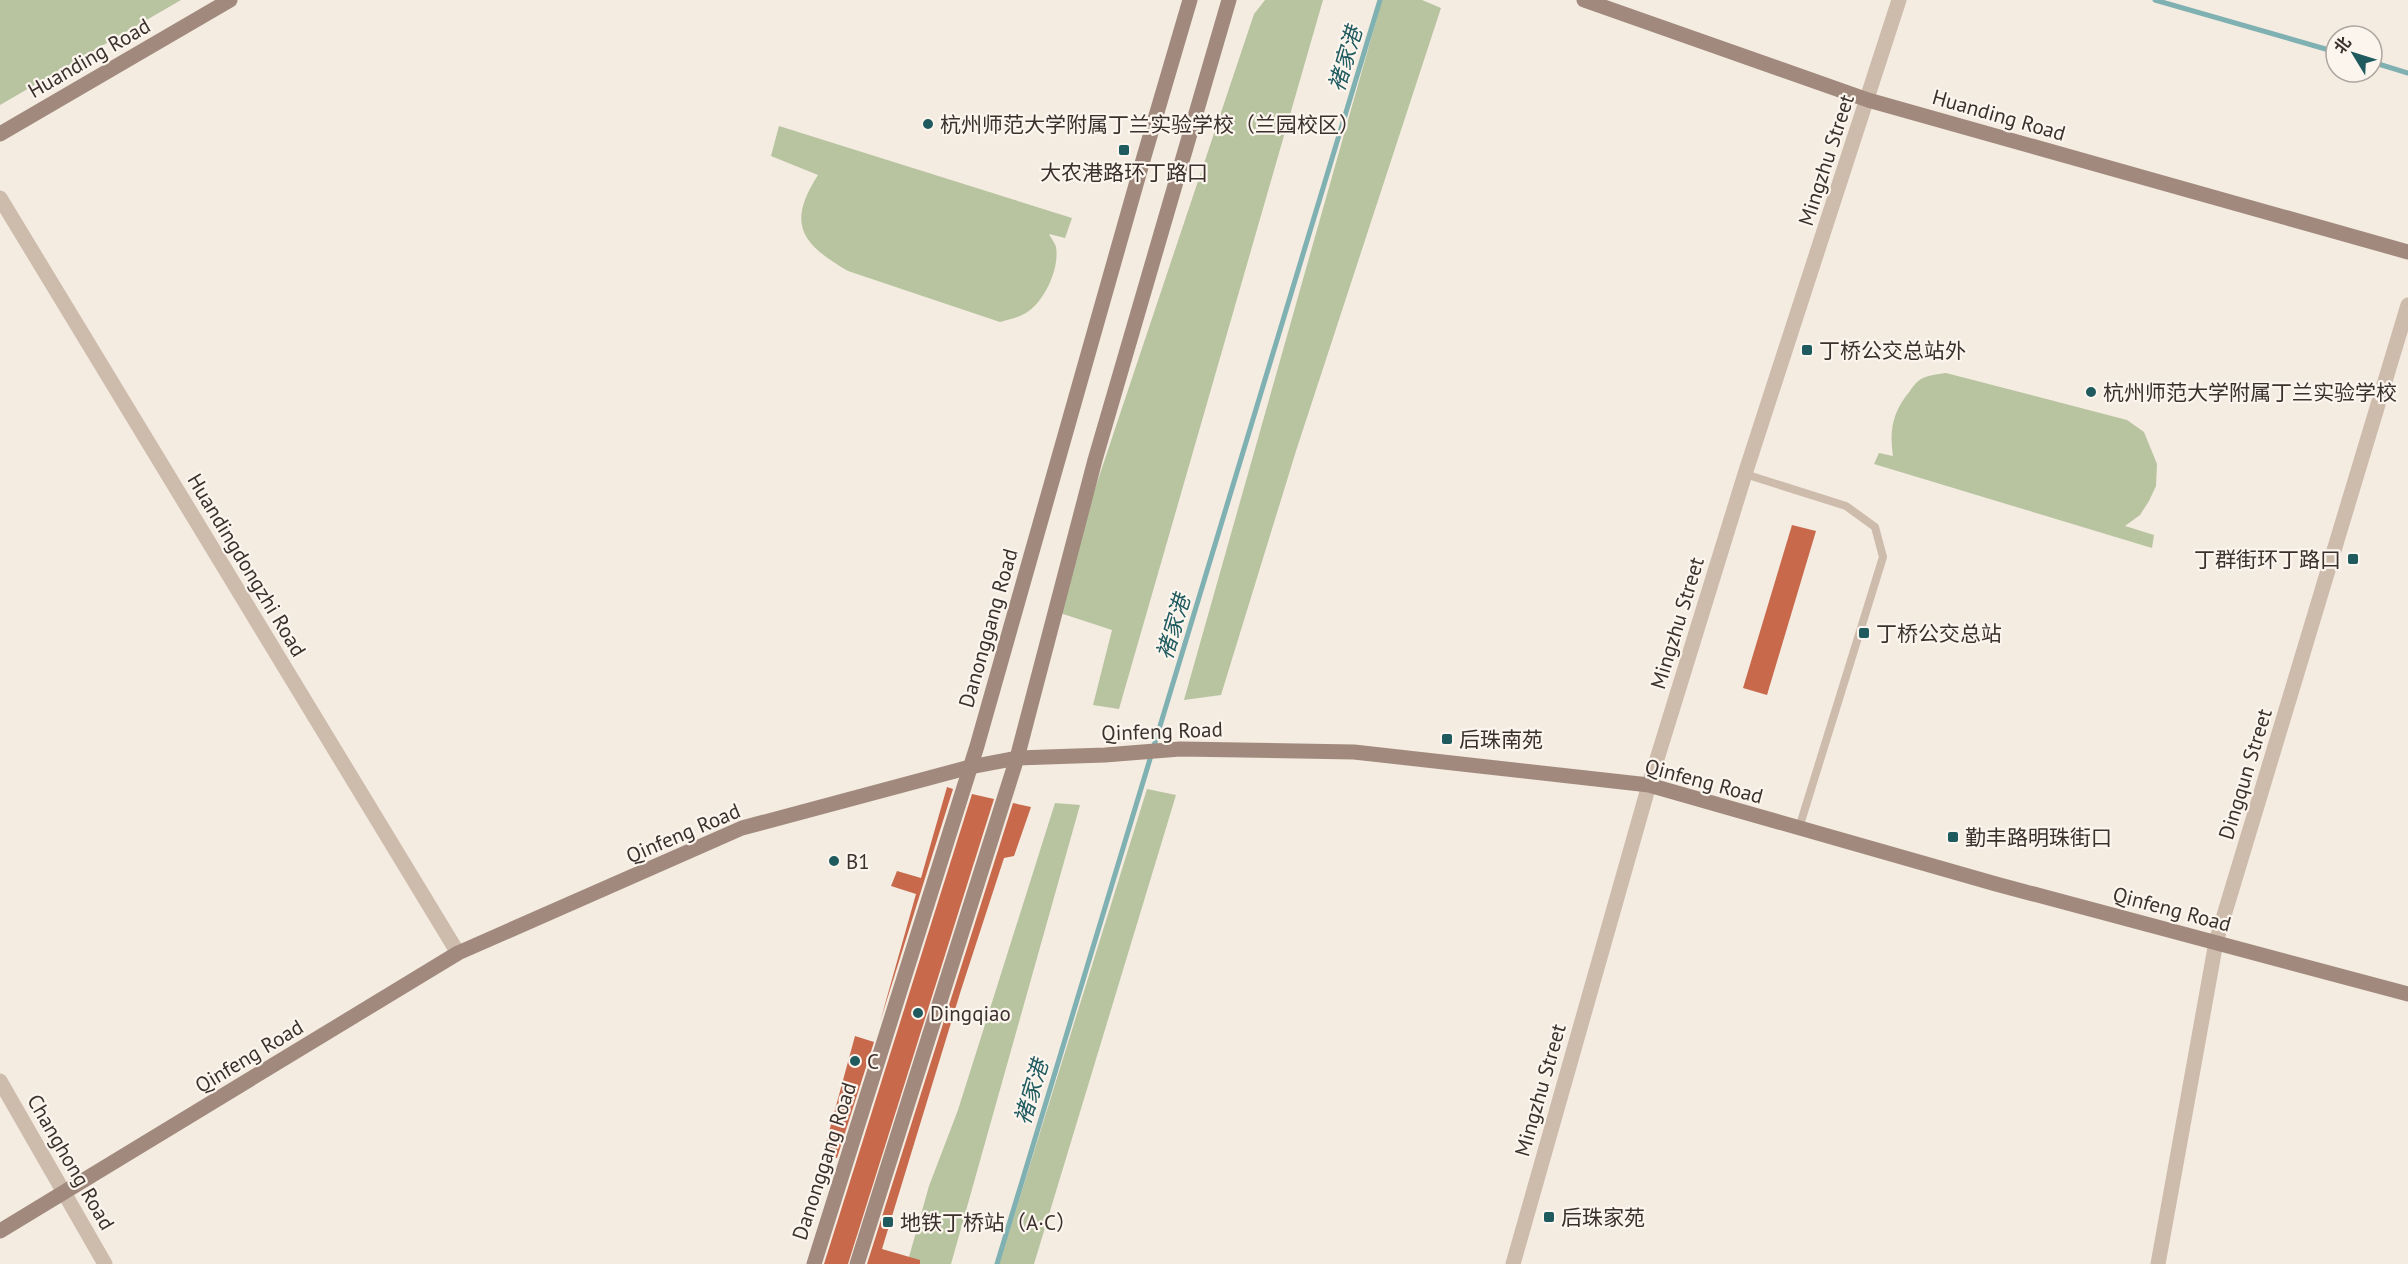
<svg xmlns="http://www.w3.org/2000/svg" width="2408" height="1264" viewBox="0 0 2408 1264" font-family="'PT Sans','Noto Sans SC',sans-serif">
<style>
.green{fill:#b8c4a0}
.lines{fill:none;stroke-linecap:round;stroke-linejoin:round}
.stream{stroke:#7fb0b2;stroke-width:5}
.building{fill:#c8694b}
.service{stroke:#cdbbac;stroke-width:8}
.minor{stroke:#cdbbac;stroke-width:15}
.tertiary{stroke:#cdbbac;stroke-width:15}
.secondary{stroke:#a18a7d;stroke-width:15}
.poi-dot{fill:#1f5a5e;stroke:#fbf5ee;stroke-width:2}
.labels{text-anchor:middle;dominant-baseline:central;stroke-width:4.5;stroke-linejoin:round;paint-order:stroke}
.street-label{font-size:21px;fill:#3b302b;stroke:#fbf5ee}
.poi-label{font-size:21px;fill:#3b302b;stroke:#fbf5ee;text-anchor:start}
.water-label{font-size:22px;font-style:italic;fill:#1f5a5e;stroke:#fbf5ee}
</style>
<rect width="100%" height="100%" fill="#f4ebe1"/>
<g class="green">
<polygon points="0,0 181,0 0,105"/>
<polygon points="1265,0 1323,0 1119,709 1093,705 1112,630 1054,611 1254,14"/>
<polygon points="1382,0 1422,0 1441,8 1296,451 1221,695 1184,700"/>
<path d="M 779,126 L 1072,218 L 1065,238 L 1049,234 C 1051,238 1055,243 1056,247 C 1060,269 1043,306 1022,315 C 1016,318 1007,320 1000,322 L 848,271 C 802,244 786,225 818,175 L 771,156 Z"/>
<path d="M 1946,373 L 2127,420 L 2144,432 L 2157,464 L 2156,486 L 2149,501 L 2140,515 L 2125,526 L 2154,535 L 2152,548 L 1874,464 L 1879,453 L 1893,456 C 1889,430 1893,411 1910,391 C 1913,386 1918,380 1923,378 C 1930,375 1939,374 1946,373 Z"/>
<polygon points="1147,789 1176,795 1034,1264 999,1264"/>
<polygon points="1055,803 1080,805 951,1264 907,1264 929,1186 958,1110"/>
</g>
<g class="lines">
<g class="stream">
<polyline points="2155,0 2336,52"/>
<polyline points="2372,62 2408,73"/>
<polyline points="997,1264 1380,0"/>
</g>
</g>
<g class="building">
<polygon points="1792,525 1816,531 1767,695 1743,688"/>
<polygon points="947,787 953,789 880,1022 916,894 891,886 897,871 921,878"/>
<polygon points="972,794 994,799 848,1264 824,1264"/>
<polygon points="1013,803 1031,807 1014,856 1004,858 961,990 882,1249 920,1260 920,1264 867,1264"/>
<polygon points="855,1036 874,1042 837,1158 823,1154"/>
</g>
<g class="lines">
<polyline class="service" points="1745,474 1846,506 1875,527 1883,557 1799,828"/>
<polyline class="minor" points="0,198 458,953"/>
<g class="tertiary">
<polyline points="0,1081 105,1264"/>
<polyline points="1513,1264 1649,785 1745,474 1899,0"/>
<polyline points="2158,1264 2216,942 2408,305"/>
</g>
<g class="secondary">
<polyline points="1584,0 1868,100 2408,252"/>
<polyline points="0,134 230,0"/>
<polyline points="0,1231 458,953 742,828 970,767 1017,758 1105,755 1180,749 1354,752 1649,785 1996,884 2408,994"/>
<polyline points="814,1264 977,746 1143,160 1190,0"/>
<polyline points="857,1264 1017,758 1095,460 1229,0"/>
</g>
</g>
<g class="poi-dot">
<circle cx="928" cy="124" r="6"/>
<rect x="1118" y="144" width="12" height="12" rx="3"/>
<rect x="1801" y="344" width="12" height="12" rx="3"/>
<circle cx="2091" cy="392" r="6"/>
<rect x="2347" y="553" width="12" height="12" rx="3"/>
<rect x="1858" y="627" width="12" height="12" rx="3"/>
<rect x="1441" y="733" width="12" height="12" rx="3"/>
<rect x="1947" y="831" width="12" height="12" rx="3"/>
<circle cx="834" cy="861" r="6"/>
<circle cx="918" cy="1013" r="6"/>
<circle cx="855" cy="1061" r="6"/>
<rect x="1543" y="1211" width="12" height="12" rx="3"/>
<rect x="882" y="1216" width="12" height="12" rx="3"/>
</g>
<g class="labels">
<g class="street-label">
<text transform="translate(89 58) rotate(-30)">Huanding Road</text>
<text transform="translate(1999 115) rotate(16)">Huanding Road</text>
<text transform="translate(1826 160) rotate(-72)">Mingzhu Street</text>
<text transform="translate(247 565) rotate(59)">Huandingdongzhi Road</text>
<text transform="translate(1677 623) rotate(-73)">Mingzhu Street</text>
<text transform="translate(988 628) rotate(-74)">Danonggang Road</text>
<text transform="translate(1162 731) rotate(-2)">Qinfeng Road</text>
<text transform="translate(2245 774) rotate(-73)">Dingqun Street</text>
<text transform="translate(1704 781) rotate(15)">Qinfeng Road</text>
<text transform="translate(683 833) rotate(-23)">Qinfeng Road</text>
<text transform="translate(2172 909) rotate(15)">Qinfeng Road</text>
<text transform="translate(249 1056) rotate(-31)">Qinfeng Road</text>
<text transform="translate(1540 1090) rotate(-74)">Mingzhu Street</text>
<text transform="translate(824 1161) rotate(-72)">Danonggang Road</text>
<text transform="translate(71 1162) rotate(60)">Changhong Road</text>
</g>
<g class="poi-label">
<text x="940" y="124">杭州师范大学附属丁兰实验学校（兰园校区）</text>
<text x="1124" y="172" text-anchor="middle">大农港路环丁路口</text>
<text x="1819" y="350">丁桥公交总站外</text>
<text x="2103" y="392">杭州师范大学附属丁兰实验学校</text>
<text x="2341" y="559" text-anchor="end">丁群街环丁路口</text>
<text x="1876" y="633">丁桥公交总站</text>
<text x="1459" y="739">后珠南苑</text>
<text x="1965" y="837">勤丰路明珠街口</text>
<text x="846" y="861">B1</text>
<text x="930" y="1013">Dingqiao</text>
<text x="867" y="1061">C</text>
<text x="1561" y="1217">后珠家苑</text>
<text x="900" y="1222">地铁丁桥站（A·C）</text>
</g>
<g class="water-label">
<text transform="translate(1345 59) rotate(-73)">褚家港</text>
<text transform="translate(1173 627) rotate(-73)">褚家港</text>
<text transform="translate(1031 1092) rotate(-73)">褚家港</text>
</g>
</g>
<g transform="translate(2354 54) rotate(308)"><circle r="28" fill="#fbf5ee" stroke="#aea6a0" stroke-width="1.5"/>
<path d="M0-4.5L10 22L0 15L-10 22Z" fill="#1f5a5e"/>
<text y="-9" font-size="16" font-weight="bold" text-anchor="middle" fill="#3b302b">北</text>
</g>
</svg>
